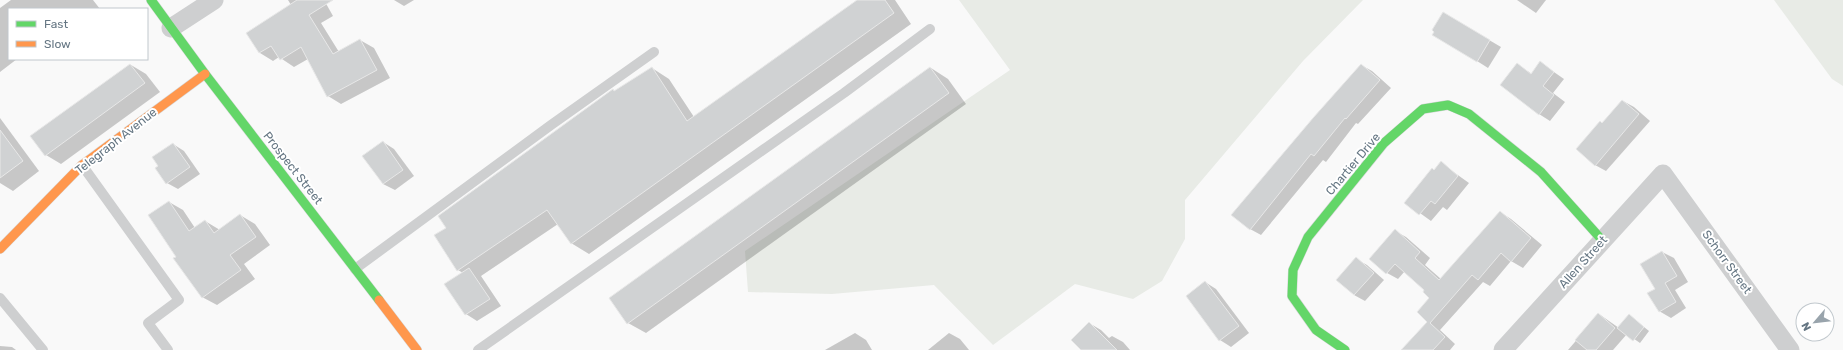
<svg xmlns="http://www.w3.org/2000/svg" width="1843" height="350" viewBox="0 0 1843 350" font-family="Rubik,sans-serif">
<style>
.green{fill:#e8ebe6}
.shadow{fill:#0003}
.building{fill:#d0d2d3;stroke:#e8e8e8}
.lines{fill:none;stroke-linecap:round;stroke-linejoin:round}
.fast-casing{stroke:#d5d6d7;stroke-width:10}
.slow-casing{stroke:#d5d6d7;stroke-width:10}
.lane{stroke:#cecfd0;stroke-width:10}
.street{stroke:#cecfd0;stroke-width:19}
.fast{stroke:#63d668;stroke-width:9}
.slow{stroke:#ff974d;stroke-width:9}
.labels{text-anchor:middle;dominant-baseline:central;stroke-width:4;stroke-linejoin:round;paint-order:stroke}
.street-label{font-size:12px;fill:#657683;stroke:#fff}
</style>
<rect width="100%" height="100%" fill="#f9f9f9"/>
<g class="green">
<polygon points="959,0 1363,0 1303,61 1185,200 1185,239 1162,281 1133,299 1075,284 993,345 934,285 832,294 748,292 745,251 1010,70"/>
<polygon points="1774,0 1843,0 1843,86 1832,79"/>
</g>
<g class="shadow">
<polygon points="11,0 93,0 100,9 9,9 9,59 17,59 0,72 0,8"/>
<polygon points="288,0 324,0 333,16 321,23 339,52 360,40 374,48 390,78 341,104 328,96 308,59 294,67 279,57 273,61 260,53 248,34 291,5"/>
<polygon points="394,0 414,0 404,6"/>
<polygon points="858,0 895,0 911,24 589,254 571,243 558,224 481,276 501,306 477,321 466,314 463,273 458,270 447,228 613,90 615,92 652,68 669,79 694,117"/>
<polygon points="1517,0 1546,0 1536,13"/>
<polygon points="1443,13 1501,47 1488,68 1477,61"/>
<polygon points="1541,63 1564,79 1553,93 1565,102 1550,121 1539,114 1517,64 1532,74"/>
<polygon points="131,65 146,74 160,92 61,164 46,155"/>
<polygon points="1361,65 1372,71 1391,88 1358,124 1356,123 1326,162 1323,160 1261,235 1250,229"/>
<polygon points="931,68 948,79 966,104 646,333 628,323"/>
<polygon points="1623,101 1634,107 1650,121 1606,171 1595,165 1603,124"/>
<polygon points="0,118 39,171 13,191 0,183"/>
<polygon points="383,142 394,149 414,176 395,190 383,184 364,156"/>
<polygon points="173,144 184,151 200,174 178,189 167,183"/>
<polygon points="1441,163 1469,183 1447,210 1443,207 1431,221 1406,203"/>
<polygon points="169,202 183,210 195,228 205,221 220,230 240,215 255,224 270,245 244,264 255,279 217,305 202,297 177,257"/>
<polygon points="1500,212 1511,219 1542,245 1523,268 1511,261 1490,286 1483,282 1440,330 1455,344 1450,350 1415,350 1428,322 1431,298 1426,290 1405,271 1398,279 1387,273 1395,231 1406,237 1430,258 1425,265 1441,279"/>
<polygon points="1662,252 1674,258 1688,282 1675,290 1686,308 1671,318 1659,311 1657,289"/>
<polygon points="1356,259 1367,265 1384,280 1365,301 1354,295"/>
<polygon points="1205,282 1216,289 1249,333 1231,347 1220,340"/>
<polygon points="1599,314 1619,328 1629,315 1649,331 1640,343 1627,334 1613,350 1568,350"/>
<polygon points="1089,323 1101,330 1109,338 1112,336 1123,342 1130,350 1083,350"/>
<polygon points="855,333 866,340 872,350 825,350"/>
<polygon points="949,333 960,339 969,350 928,350"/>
<polygon points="0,346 12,347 16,350 0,350"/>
</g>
<g class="building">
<polygon points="297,0 333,0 309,15 333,54 360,39 377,70 327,97 301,47 280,60 271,46 259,53 246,33"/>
<polygon points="857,0 885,0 894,13 571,244 547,210 457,271 434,235 446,228 438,216 613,89 614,91 652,67 687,121"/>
<polygon points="1443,12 1490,40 1477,62 1432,35 1434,32 1432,30"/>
<polygon points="1540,61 1554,72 1543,86 1554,95 1539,115 1500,85 1517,63 1531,74"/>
<polygon points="130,64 145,83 45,156 30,136"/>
<polygon points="1361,64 1380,80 1346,119 1345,118 1314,156 1311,154 1250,230 1231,215 1313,118"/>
<polygon points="930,67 949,93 627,324 609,298"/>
<polygon points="1622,100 1639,114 1595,166 1576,149 1600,121 1602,123"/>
<polygon points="0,130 23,161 0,178"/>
<polygon points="383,141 403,170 383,184 362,156"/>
<polygon points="173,143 190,167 166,184 155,168 158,166 152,157"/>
<polygon points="1441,161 1458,176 1435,204 1431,201 1419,215 1404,203 1432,168 1434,170"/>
<polygon points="169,201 189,231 205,220 214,233 240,214 256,237 230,255 241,270 202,298 173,258 176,257 148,215"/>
<polygon points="1500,211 1531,238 1511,262 1501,253 1478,280 1472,275 1430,323 1445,337 1433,350 1401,350 1427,322 1417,312 1429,298 1423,292 1424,290 1395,264 1386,274 1369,259 1395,229 1420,252 1415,258 1439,280"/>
<polygon points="1662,251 1677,276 1665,283 1676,302 1659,312 1647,293 1655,289 1640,264"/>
<polygon points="1356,257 1374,273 1354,295 1336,280"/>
<polygon points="469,268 490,299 465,315 444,284"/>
<polygon points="1205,281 1239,326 1219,341 1186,296"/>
<polygon points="1598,313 1615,328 1596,350 1587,350 1575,340"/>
<polygon points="1629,314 1644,327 1633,341 1617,328"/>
<polygon points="1089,322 1117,350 1081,350 1071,340"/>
</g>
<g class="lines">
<defs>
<g id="fast">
<polyline points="151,0 205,74 379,300"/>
<polyline points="1345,350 1316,330 1292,296 1293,270 1308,237 1384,143 1423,109 1448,105 1469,114 1541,172 1602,240"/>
</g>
<g id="slow">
<polyline points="0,249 82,165 205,74"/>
<polyline points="379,300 417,350"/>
</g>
</defs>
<use href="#fast" class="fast-casing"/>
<use href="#slow" class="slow-casing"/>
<g class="lane">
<polyline points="82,165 179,300 148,323 168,350"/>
<polyline points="355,269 551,125 654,52"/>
<polyline points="0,298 43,350"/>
<polyline points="478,350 844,93 930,29"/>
</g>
<g class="street">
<polyline points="171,28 214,0"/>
<polyline points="1503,350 1663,174 1790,350"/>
</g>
<use href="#fast" class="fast"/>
<use href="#slow" class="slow"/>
</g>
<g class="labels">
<g class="street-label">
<text transform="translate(116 141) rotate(-38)">Telegraph Avenue</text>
<text transform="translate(1353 164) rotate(-50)">Chartier Drive</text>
<text transform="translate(293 168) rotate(52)">Prospect Street</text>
<text transform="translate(1583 262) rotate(-48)">Allen Street</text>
<text transform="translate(1727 262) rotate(54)">Schorr Street</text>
</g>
</g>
<rect x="8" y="8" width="140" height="52" fill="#ffffff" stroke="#c1c8cd"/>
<rect x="16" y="21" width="20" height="6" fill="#63d668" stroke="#c1c8cd"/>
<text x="44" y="28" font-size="12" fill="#657683">Fast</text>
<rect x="16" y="41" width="20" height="6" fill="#ff974d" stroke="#c1c8cd"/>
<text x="44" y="48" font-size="12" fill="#657683">Slow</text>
<g transform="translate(1815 322) rotate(242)"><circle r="19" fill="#ffffff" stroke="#c1c8cd"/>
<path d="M0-3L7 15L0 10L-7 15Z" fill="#99a4ac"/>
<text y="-6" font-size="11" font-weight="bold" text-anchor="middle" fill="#657683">N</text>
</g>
</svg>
